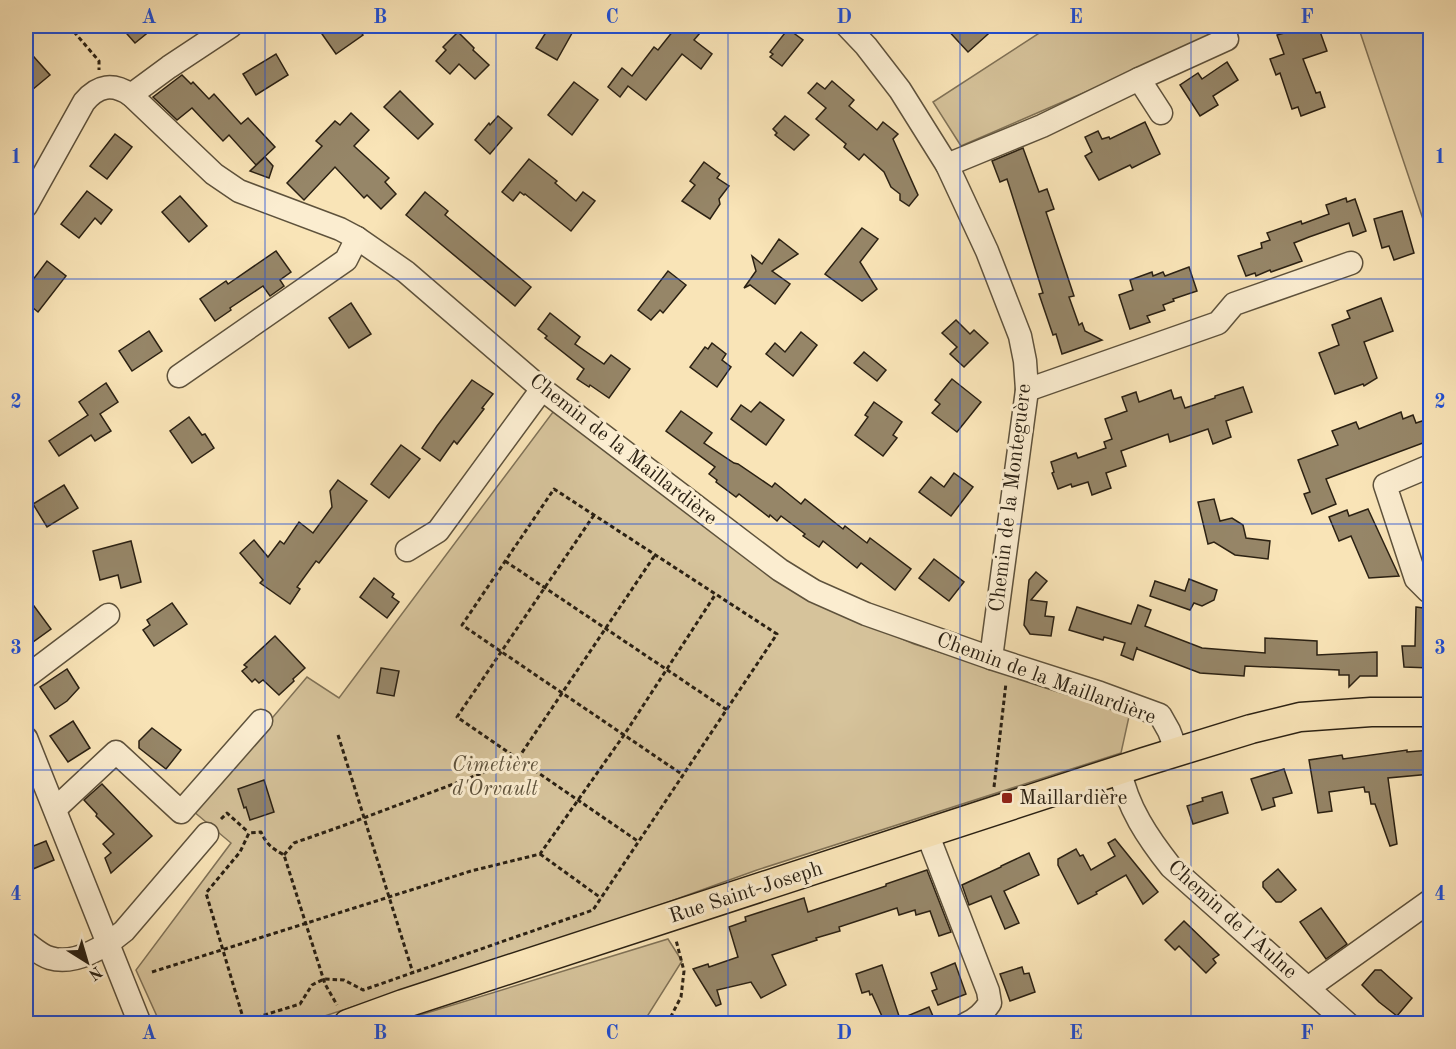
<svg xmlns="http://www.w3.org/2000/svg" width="1456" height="1049" viewBox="0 0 1456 1049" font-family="'Old Standard TT',serif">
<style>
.green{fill:#d6c39b;stroke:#807257;stroke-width:1.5}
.building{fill:#968668;stroke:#2b2113;stroke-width:1.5}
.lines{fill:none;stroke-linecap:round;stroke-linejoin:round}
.minor-casing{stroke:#5e523c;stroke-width:25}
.major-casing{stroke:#2b2113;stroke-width:31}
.path{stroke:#2b2113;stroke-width:3;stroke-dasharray:4.5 3;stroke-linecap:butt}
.minor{stroke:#fbedd0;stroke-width:22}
.major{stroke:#f9e4b7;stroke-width:28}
.grid{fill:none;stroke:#1d4ed8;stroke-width:1.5;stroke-opacity:0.55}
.poi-dot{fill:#8f2418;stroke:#fbedd0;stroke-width:2}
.labels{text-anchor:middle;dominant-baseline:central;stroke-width:6;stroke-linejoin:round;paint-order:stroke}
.street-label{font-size:21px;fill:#2b2113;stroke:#fbedd0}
.park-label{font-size:21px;font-style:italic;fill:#5e523c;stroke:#fbedd0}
.poi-label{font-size:21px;fill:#2b2113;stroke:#fbedd0;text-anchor:start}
.neatline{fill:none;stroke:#1d4ed8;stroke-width:2}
.grid-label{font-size:20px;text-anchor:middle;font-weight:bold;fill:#1d4ed8}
</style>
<rect width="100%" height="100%" fill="#f9e4b7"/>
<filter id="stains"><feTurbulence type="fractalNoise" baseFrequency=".00333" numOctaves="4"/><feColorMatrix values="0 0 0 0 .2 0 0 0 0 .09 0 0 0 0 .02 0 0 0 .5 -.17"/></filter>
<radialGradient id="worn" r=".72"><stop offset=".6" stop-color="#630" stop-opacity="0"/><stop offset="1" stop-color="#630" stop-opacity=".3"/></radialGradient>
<g class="green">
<polygon points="1050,26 1238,26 961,146 933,102"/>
<polygon points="1358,26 1430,26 1430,240"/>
<polygon points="553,412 817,603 914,644 1130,712 1121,753 757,870 602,926 303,1023 160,1023 136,970 231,843 193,811 307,677 339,698"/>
<polygon points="668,939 682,961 643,1023 394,1023"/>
</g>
<g class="building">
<polygon points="120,26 156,26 135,43"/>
<polygon points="318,26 357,26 363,35 336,54 322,34 324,33"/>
<polygon points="550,26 576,26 557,60 536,48"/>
<polygon points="677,26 706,26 694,40 712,54 701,69 682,54 646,100 628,86 620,97 608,87 622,68 632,76 654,47 658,50"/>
<polygon points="944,26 997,26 968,52"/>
<polygon points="1310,26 1318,26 1327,51 1303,59 1316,93 1320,92 1325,107 1301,116 1298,107 1292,109 1280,73 1276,75 1270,59 1284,54 1277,35"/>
<polygon points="788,29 803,40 782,66 770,57 773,54 770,52"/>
<polygon points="458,32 474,48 473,50 489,65 475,79 459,64 450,74 436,61 446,50 443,47"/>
<polygon points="26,48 50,75 26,95"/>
<polygon points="276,54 288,75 256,95 243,74"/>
<polygon points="1227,62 1238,80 1213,96 1218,105 1200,116 1180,85 1198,73 1202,79"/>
<polygon points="182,75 191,84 193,82 209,99 214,94 241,124 248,118 275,147 256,165 229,135 223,141 192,108 177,120 153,97"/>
<polygon points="832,81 854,100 849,106 877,130 883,122 898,134 893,139 918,195 909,206 900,200 900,194 891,187 884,172 864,154 859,160 844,147 846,144 816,119 826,108 808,93 817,83 825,89"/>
<polygon points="574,82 598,100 572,135 548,115"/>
<polygon points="400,91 433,124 418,139 384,107"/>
<polygon points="351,113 369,130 354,146 389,178 385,182 396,194 381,209 367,195 364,198 335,167 304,200 287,183 322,146 316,141 335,121 340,125"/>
<polygon points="498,116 512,128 490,154 475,140 489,123 490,125"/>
<polygon points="785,116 809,135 794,150 775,135 777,133 773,129"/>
<polygon points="1145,122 1160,154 1132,168 1130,165 1099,180 1085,156 1092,152 1085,137 1098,131 1102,139 1109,137 1110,139"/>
<polygon points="115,134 132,147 107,179 90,166"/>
<polygon points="1023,148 1039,192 1047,189 1054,209 1046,212 1074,296 1069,297 1079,325 1082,323 1085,331 1102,340 1062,354 1056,334 1053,335 1039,294 1043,293 1007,179 1000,182 992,161"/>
<polygon points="265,157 273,166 269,178 250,171"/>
<polygon points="529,159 557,181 555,183 576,201 583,192 595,201 571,231 525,194 524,195 520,192 513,201 502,192"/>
<polygon points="704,162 720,174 717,178 729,186 719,199 720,204 710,219 682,201 695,185 690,181"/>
<polygon points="87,191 112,210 101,224 95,218 79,238 61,224"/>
<polygon points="425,192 448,211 445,215 531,287 515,306 406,215"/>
<polygon points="180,196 207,226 189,242 162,212"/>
<polygon points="1346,198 1347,202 1355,199 1366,231 1353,236 1349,223 1309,237 1294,243 1302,261 1271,272 1270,270 1256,276 1255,273 1246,276 1238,256 1262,248 1261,243 1270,240 1267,233 1301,221 1302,224 1329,214 1326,205"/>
<polygon points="1402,211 1414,253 1394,260 1389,246 1382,248 1374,219"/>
<polygon points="862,228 878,239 860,262 877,289 862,301 825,274"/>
<polygon points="779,239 798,254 772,271 790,284 775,304 750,285 744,288 756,271 752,256 762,264"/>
<polygon points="276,251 291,272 280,280 284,286 270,296 263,286 230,308 231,310 215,321 200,299 226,281 228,284"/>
<polygon points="47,261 66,276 38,312 26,302 26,289"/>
<polygon points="1189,267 1197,291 1173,299 1174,301 1163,305 1165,310 1147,316 1150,322 1130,329 1119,295 1133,290 1130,280 1152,272 1153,276 1163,272 1165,276"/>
<polygon points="668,271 686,285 663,313 660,310 651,320 638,310"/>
<polygon points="1381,298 1393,331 1364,342 1377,378 1364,386 1363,384 1335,394 1319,353 1339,345 1332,325 1350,318 1347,311"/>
<polygon points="351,303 371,334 349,348 329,318"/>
<polygon points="550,313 580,337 575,344 604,364 611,355 630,369 609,398 590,385 589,387 577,379 584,369 545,338 547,336 538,329"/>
<polygon points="956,320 970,334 974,330 988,343 964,367 950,354 957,347 942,333"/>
<polygon points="149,331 162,351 132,371 119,351"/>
<polygon points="801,332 817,345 793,376 766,354 775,343 785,352"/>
<polygon points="712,343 726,354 722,360 731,367 717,387 690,367 705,347 708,349"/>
<polygon points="864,352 886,370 877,381 854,363"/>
<polygon points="952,379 981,402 957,432 932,413 940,404 935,400"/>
<polygon points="472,380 493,394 482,408 484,409 457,444 454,441 440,461 422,448 437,426"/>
<polygon points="106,383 118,402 100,414 111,431 95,441 91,435 59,456 49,441 88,415 79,402"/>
<polygon points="1243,387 1252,412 1226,421 1231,437 1213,444 1208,429 1170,442 1168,434 1121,451 1126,466 1106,473 1111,488 1092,495 1088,482 1072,487 1071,484 1058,489 1052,473 1054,472 1051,462 1076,453 1078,458 1106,448 1104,442 1112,439 1105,419 1127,411 1122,397 1136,392 1139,402 1171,390 1174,399 1181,397 1185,408 1215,398 1215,396"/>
<polygon points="760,402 784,420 766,445 731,419 741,405 751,412"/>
<polygon points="874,402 902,422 893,435 897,438 883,456 855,435 868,417 865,415"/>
<polygon points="681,411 712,433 704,443 734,463 738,464 772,487 775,483 801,504 805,499 843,529 845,526 867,543 870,538 911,569 895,590 861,563 857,568 823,541 819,547 803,536 805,534 781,516 777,521 770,515 769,517 739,494 736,497 716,482 717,480 709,474 715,467 666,431"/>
<polygon points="1401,412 1403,419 1413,415 1416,423 1431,418 1431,440 1326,479 1336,504 1312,514 1304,494 1310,492 1298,460 1338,445 1332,431 1356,422 1359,429"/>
<polygon points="189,417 202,435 205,434 214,448 192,463 170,431"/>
<polygon points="401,445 420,459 389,498 371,484"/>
<polygon points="954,473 973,487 951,516 919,492 931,477 944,487"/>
<polygon points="338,480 367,501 319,563 316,561 297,587 300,589 290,604 260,583 263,580 240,553 254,540 268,557 280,541 284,544 299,522 313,533 332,507 330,491"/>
<polygon points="64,485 78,508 47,527 33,504"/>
<polygon points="1214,499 1220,521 1232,518 1243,525 1246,538 1270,541 1268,559 1235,555 1214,542 1208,544 1198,502"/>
<polygon points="1368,509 1399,576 1369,578 1351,536 1339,541 1329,517 1347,510 1349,516"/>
<polygon points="131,541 141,582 121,588 118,575 100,580 93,551"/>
<polygon points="934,559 964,582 949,601 919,578"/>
<polygon points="1036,572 1047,581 1031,600 1047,602 1045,616 1054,617 1051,636 1030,634 1024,625 1029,580"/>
<polygon points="374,578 394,594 392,597 399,602 387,618 360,597"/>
<polygon points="1189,579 1217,590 1214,600 1202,606 1194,603 1190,610 1150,596 1155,581 1185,591"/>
<polygon points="172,603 187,624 154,646 143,630 150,625 147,620"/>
<polygon points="1138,605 1151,610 1145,626 1202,648 1265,653 1265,638 1317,641 1317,655 1377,652 1377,676 1360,676 1349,687 1349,675 1339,675 1339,670 1245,666 1244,676 1200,673 1137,649 1137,647 1133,660 1121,655 1125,643 1104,637 1103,640 1069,630 1077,607 1131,624"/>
<polygon points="34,606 51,629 26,647 26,612"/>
<polygon points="1416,607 1431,609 1431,668 1404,667 1402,646 1415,646"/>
<polygon points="275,636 305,668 293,679 294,681 279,695 263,680 259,683 255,679 252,682 242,671 247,667 244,665"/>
<polygon points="381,668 399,671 394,696 377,693"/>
<polygon points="67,669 79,688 67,701 55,709 40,687"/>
<polygon points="73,721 90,748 68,762 50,736"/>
<polygon points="152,728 181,750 166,769 139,748 139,741"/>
<polygon points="1407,750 1407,752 1431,750 1431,774 1388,778 1397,844 1390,846 1375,804 1371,804 1369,792 1365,792 1364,787 1329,792 1332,811 1318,813 1309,760 1342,755 1343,759"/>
<polygon points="1284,769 1292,793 1273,798 1275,806 1262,810 1251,779"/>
<polygon points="264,780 274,812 250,820 246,807 244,808 238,789"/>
<polygon points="102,784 152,836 111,873 105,858 111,853 103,844 114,834 96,816 97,814 84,800"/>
<polygon points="1222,792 1228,813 1193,824 1187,806 1203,801 1202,798"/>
<polygon points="1115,839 1158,892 1143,904 1126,875 1096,892 1097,894 1078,904 1058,865 1058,859 1076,849 1080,856 1083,855 1091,870 1115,856 1108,843"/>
<polygon points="46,841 54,860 26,872 26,849"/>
<polygon points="1029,853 1039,875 1004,891 1019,923 1005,929 991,896 969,905 962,885 1001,867 1001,866"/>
<polygon points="1278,869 1296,890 1281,902 1276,902 1263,887 1263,882"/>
<polygon points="927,870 951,932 939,936 930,911 916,915 915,910 899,915 897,908 839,927 840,931 816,938 817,940 772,955 786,985 761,998 751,982 717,990 721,1004 716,1006 693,969 708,964 709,967 738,957 729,927 746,921 745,917 804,898 808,912 886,886 886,884"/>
<polygon points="1321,908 1347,944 1326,959 1300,922"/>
<polygon points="1184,921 1219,955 1213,959 1216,963 1206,973 1179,946 1175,950 1165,940"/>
<polygon points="955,963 966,994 938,1005 932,991 937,989 931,973"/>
<polygon points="882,965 900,1019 929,1007 936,1023 885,1023 872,994 870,995 869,991 862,993 856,974"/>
<polygon points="1022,967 1024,974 1029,973 1035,992 1010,1001 1000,974"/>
<polygon points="1375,970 1381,970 1412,998 1397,1016 1379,1002 1362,985"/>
</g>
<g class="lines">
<defs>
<g id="minor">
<polyline points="847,26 866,46 900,90 947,165 987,251 1020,336 1025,361 1027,390 991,658"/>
<polyline points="1139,79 1227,39"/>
<polyline points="131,95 169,67 231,26"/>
<polyline points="947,165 1042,126 1139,79 1161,113"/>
<path d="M 26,206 L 84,102 C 98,85 113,83 131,95 L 214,174 L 239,191 L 340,229 L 357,238 L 406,272 L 542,389 L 780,570 L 814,591 L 866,614 L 991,658 L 1100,693 L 1160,715 L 1169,731 L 1177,752"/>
<polyline points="179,376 346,260 357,238"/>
<polyline points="1027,390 1218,323 1234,304 1351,263"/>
<polyline points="1430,466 1385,485 1416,579 1428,591 1430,592"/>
<polyline points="407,550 438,531 542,389"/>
<polyline points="26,677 108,615"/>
<polyline points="26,738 140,1024"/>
<path d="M 1120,770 C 1127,807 1148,838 1171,867 L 1348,1024"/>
<polyline points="55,809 116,752 181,812 261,721"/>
<path d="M 927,833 L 988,991 L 990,1003 C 983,1013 977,1019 966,1024"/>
<path d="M 26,943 C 33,948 42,956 50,958 C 75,966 106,946 124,931 L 207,834"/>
<polyline points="1308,988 1430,901"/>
</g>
<polyline id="major" points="348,1024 403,1004 1144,762 1251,729 1300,717 1371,712 1430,712"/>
</defs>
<use href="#minor" class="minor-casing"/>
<use href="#major" class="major-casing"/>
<g class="path">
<polyline points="69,26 99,61 99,70"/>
<polyline points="594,515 457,717 639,842"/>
<polyline points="505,561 727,710"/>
<polyline points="338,735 413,973"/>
<polyline points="994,787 1006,683"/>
<polyline points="221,819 227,813 248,832"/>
<polyline points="540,854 601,898"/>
<polyline points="284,855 294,843 345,825 517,760 655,555"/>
<polyline points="152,972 471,871 540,854 624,735 715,595"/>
<path d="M 244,1021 L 206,893 L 240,852 L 249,833 L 261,832 C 266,844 273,849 284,855 L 325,984 L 337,1005"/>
<polyline points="235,1024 300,1004 312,985 324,979 344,980 363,990 593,910 777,634 554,489 462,625 683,775"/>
<polyline points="667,1024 681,997 684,971 676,940"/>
</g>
<use href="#minor" class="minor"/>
<use href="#major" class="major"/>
</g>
<path class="grid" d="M 265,26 L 265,1024M 496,26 L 496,1024M 728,26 L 728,1024M 960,26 L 960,1024M 1191,26 L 1191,1024M 26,279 L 1430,279M 26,524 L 1430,524M 26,770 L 1430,770"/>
<rect class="poi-dot" x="1001" y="792" width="12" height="12" rx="3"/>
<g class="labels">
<g class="street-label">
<text transform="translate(623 450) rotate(38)">Chemin de la Maillardière</text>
<text transform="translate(1011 498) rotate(-83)">Chemin de la Monteguère</text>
<text transform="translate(1046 679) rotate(20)">Chemin de la Maillardière</text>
<text transform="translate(746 893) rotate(-18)">Rue Saint-Joseph</text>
<text transform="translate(1232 920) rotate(42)">Chemin de l'Aulne</text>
</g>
<g class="park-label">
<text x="495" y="765">Cimetière<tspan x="495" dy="24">d'Orvault</tspan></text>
</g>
<g class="poi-label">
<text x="1019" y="798">Maillardière</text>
</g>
</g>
<rect width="1456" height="1049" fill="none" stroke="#f9e4b7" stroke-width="66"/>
<g transform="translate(87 962) rotate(143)" stroke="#fbedd0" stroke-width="4.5" paint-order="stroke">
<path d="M0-4.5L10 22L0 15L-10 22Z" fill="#2b2113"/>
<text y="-9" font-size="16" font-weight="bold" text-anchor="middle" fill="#2b2113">N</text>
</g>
<rect x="33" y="33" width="1390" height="983" class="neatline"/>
<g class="grid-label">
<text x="149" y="23">A</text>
<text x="380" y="23">B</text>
<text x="612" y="23">C</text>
<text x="844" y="23">D</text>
<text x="1076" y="23">E</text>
<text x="1307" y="23">F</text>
<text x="16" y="163">1</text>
<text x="1440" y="163">1</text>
<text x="16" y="408">2</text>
<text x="1440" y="408">2</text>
<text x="16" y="654">3</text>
<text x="1440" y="654">3</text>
<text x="16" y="900">4</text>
<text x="1440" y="900">4</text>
<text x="149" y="1039">A</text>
<text x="380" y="1039">B</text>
<text x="612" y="1039">C</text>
<text x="844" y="1039">D</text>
<text x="1076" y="1039">E</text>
<text x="1307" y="1039">F</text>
</g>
<rect width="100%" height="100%" filter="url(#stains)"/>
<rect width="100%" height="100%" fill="url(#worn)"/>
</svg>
